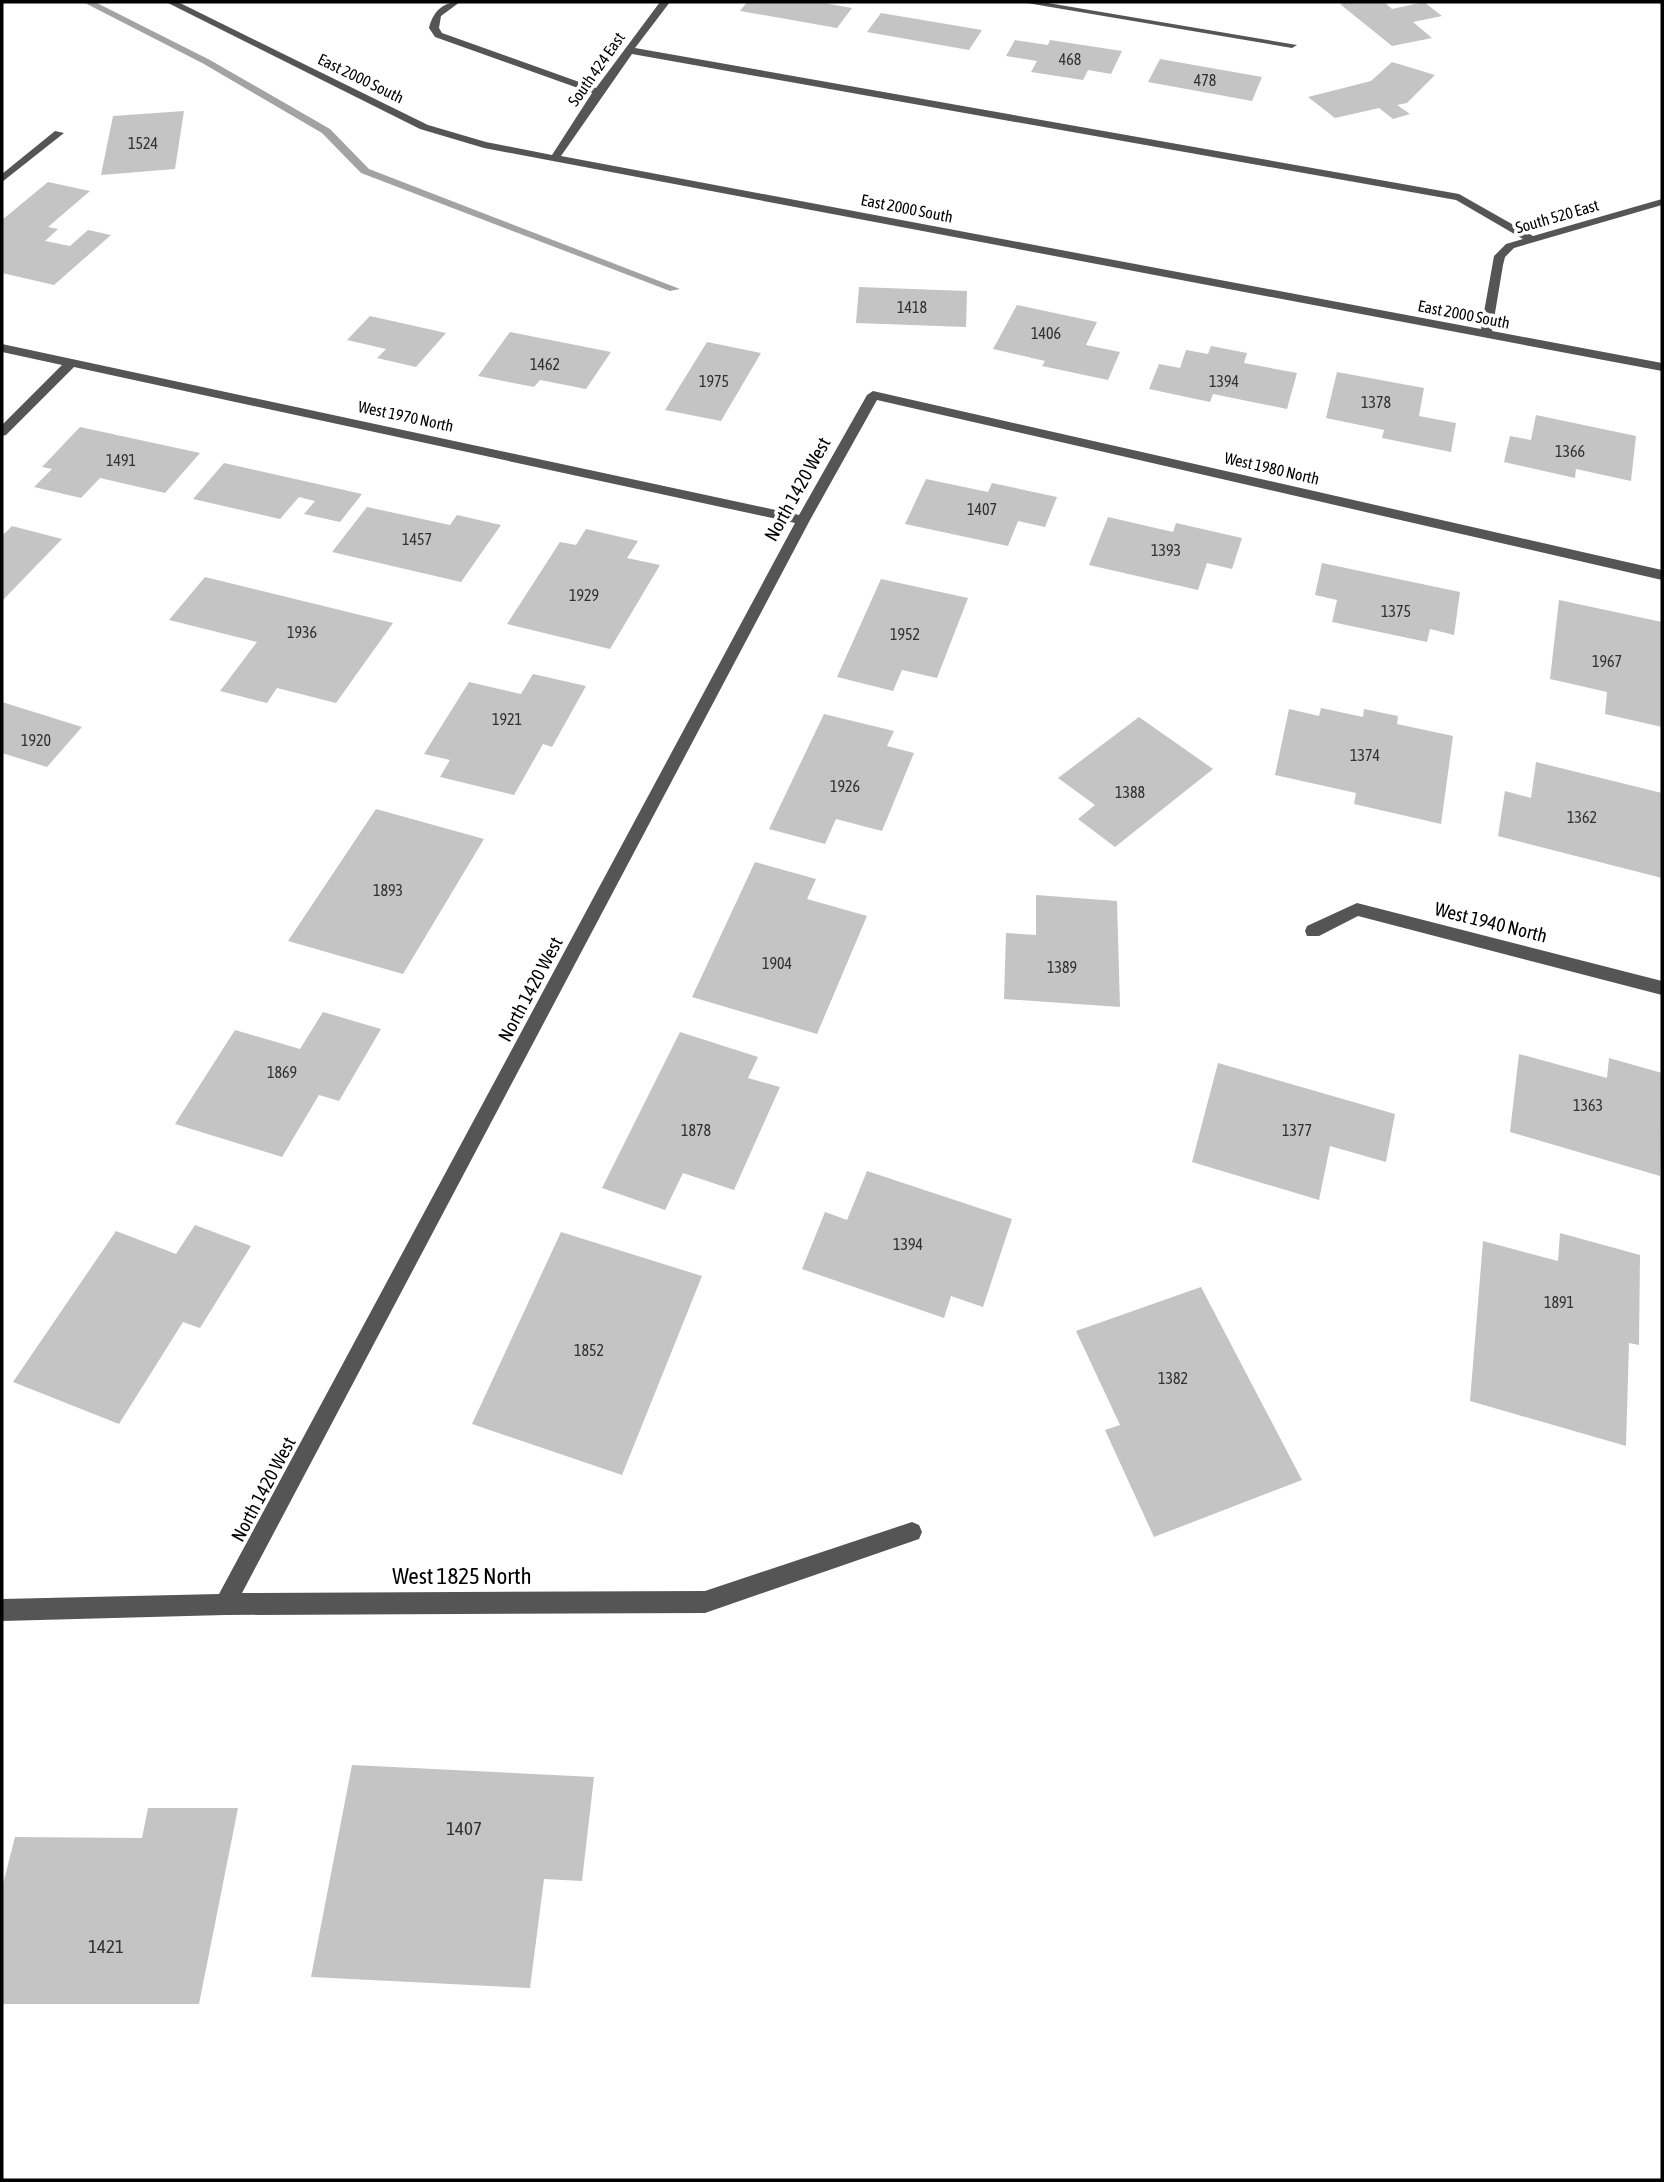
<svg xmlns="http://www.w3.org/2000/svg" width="1664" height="2182" viewBox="0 0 1664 2182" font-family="'Asap Condensed',sans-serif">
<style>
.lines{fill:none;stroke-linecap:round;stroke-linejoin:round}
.stream{fill:#a3a3a3;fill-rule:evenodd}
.building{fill:#c4c4c4}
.minor{fill:#555;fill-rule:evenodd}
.labels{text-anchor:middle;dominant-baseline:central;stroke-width:7;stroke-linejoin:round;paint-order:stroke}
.number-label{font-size:16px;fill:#313131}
.far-street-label{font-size:16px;fill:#000;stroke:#fff}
.street-label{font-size:19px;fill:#000;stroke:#fff}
.near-number-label{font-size:19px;fill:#313131}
.near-street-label{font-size:23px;fill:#000;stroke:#fff}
</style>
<rect width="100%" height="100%" fill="#fff"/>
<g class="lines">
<polygon class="stream" points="83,2 95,2 210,60 330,129 369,169 680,289 670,291 361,173 322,133 204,64"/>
</g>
<g class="building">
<polygon points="747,2 819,2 852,8 837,28 740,11"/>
<polygon points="1350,2 1384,2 1392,9 1424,2 1442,16 1413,22 1432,38 1392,46 1340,4"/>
<polygon points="881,13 982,30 969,50 867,32"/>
<polygon points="1015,40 1048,45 1050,40 1122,51 1111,74 1088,70 1083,80 1031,72 1037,61 1006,56"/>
<polygon points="1160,59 1262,77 1252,101 1148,82"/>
<polygon points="1392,62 1435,75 1407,103 1397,105 1410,114 1393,119 1379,108 1335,118 1308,97 1371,81"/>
<polygon points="184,111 175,169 101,175 113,116"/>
<polygon points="48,182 90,191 48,227 58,229 45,241 70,246 88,230 111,235 54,285 2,273 2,220"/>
<polygon points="859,287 967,291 966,327 856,323"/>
<polygon points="1017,305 1097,322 1086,345 1120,352 1108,380 1042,366 1045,361 993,349"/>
<polygon points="370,316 446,333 416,367 377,358 386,349 347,340"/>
<polygon points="510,332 611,352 586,389 540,380 534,387 478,376"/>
<polygon points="707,342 761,353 721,421 665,410"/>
<polygon points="1211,346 1247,353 1244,363 1297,373 1287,409 1213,394 1210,402 1149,389 1159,364 1180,368 1186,350 1208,354"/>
<polygon points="1337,372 1424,388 1419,416 1456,423 1451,452 1382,438 1384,430 1326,418"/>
<polygon points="1536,415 1636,436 1631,481 1576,469 1575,478 1504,462 1510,436 1531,440"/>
<polygon points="80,427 200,453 165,493 100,478 81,498 34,487 52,469 42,467"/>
<polygon points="224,463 362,494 340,522 304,514 315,501 299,497 280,519 193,499"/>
<polygon points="926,479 988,492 992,483 1057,497 1045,527 1018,521 1008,546 905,524"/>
<polygon points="367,507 450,525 457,515 501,525 461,582 332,552"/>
<polygon points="1108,517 1173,532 1176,523 1242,538 1232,569 1207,563 1198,590 1089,565"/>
<polygon points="12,526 62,539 2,601 2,536"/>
<polygon points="586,529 638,541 627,558 660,565 610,649 507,624 560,542 576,545"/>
<polygon points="1322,563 1460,592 1454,635 1430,629 1427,642 1332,622 1337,600 1315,595"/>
<polygon points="205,577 393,623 336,703 277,688 267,703 220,691 257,642 169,620"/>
<polygon points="881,579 968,598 937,678 902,670 893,691 837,677"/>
<polygon points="1559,600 1662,622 1662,727 1605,714 1607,692 1550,679"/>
<polygon points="533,674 586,686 552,747 543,744 514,795 440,777 450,760 424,754 469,682 521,694"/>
<polygon points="2,702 82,727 47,767 2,753"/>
<polygon points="1321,708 1363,717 1364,709 1398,716 1397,724 1453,736 1441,824 1354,804 1356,793 1275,775 1289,709 1319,716"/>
<polygon points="824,714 894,731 887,746 914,753 882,831 836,819 825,844 769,829"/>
<polygon points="1139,717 1213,769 1115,847 1078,819 1095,805 1058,778"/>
<polygon points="1536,762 1662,793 1662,878 1498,836 1505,791 1531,798"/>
<polygon points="376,809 484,839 403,974 288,941"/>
<polygon points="755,862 816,879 807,899 867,916 817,1034 692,997"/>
<polygon points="1036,895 1117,901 1120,1007 1004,999 1006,933 1036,935"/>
<polygon points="323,1012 381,1029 339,1101 319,1095 282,1157 175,1124 235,1030 300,1049"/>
<polygon points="680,1032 758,1057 748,1078 780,1087 734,1190 683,1173 665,1210 602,1188"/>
<polygon points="1519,1054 1607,1078 1609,1058 1662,1073 1660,1176 1510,1132"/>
<polygon points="1218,1063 1395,1114 1386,1162 1330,1146 1319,1200 1192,1162"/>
<polygon points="867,1171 1012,1219 983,1307 951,1296 944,1318 802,1269 825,1212 847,1220"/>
<polygon points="195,1225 251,1246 200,1328 183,1322 119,1424 13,1382 116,1231 176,1254"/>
<polygon points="561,1232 702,1276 622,1475 472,1424"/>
<polygon points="1560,1233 1640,1255 1639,1345 1629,1343 1626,1446 1470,1401 1483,1241 1558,1261"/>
<polygon points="1201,1287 1302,1480 1154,1537 1105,1430 1120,1425 1076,1331"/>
<polygon points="352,1765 594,1777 582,1881 544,1879 530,1988 311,1977"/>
<polygon points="148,1808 238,1808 199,2004 2,2004 2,1888 15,1837 142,1838"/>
</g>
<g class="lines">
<g class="minor">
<path d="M 166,2 L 178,2 L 428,125 L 486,142 L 552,155 L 592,93 L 435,37 L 429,28 C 433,12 442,2 460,2 L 441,16 L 439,28 L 442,33 L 596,88 L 660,2 L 670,2 L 635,48 L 1459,194 L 1533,236 L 1662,199 L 1662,205 L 1514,248 L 1505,257 L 1503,265 L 1492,331 L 1662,363 L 1662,371 L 484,148 L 420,129 ZM 632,54 L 1456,200 L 1523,239 L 1506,244 L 1494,256 L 1481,329 L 561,156 Z"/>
<polygon points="1021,2 1042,2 1297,45 1292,48"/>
<polygon points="55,131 64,133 2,182 2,174"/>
<polygon points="2,344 799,515 867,395 873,391 1662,570 1662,580 877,400 810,520 242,1593 705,1591 912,1522 919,1525 922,1532 919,1539 705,1613 225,1615 2,1621 2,1599 219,1594 795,523 74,367 6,435 2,436 2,425 62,365 2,352"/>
<polygon points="1357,903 1662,981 1662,995 1358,916 1319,936 1307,936 1305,931 1307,926"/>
</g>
</g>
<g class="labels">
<g class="number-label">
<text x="1070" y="59">468</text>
<text x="1205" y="80">478</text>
<text x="143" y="143">1524</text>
<text x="912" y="307">1418</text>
<text x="1046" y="333">1406</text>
<text x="545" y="364">1462</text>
<text x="714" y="381">1975</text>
<text x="1224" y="381">1394</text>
<text x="1376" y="402">1378</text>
<text x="1570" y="451">1366</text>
<text x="121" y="460">1491</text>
<text x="982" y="509">1407</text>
<text x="417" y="539">1457</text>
<text x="1166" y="550">1393</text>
<text x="584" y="595">1929</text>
<text x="1396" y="611">1375</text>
<text x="302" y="632">1936</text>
<text x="905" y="634">1952</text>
<text x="1607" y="661">1967</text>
<text x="507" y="719">1921</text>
<text x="36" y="740">1920</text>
<text x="1365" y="755">1374</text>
<text x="845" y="786">1926</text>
<text x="1130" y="792">1388</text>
<text x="1582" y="817">1362</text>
<text x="388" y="890">1893</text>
<text x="777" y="963">1904</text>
<text x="1062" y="967">1389</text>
<text x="282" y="1072">1869</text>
<text x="1588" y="1105">1363</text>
<text x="696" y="1130">1878</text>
<text x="1297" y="1130">1377</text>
<text x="908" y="1244">1394</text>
<text x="1559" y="1302">1891</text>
<text x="589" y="1350">1852</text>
<text x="1173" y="1378">1382</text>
</g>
<g class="far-street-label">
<text transform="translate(596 69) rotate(-55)">South 424 East</text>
<text transform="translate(361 78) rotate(26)">East 2000 South</text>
<text transform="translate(907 208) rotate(11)">East 2000 South</text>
<text transform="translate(1557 216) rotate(-16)">South 520 East</text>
<text transform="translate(1464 314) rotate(11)">East 2000 South</text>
<text transform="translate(406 416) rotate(12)">West 1970 North</text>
<text transform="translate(1272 468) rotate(13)">West 1980 North</text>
</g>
<g class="street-label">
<text transform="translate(797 489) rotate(-61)">North 1420 West</text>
<text transform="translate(1491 922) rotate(14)">West 1940 North</text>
<text transform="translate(530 989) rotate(-62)">North 1420 West</text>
<text transform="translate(263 1489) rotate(-62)">North 1420 West</text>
</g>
<g class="near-number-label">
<text x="464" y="1828">1407</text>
<text x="106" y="1946">1421</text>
</g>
<g class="near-street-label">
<text x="462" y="1576">West 1825 North</text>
</g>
</g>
<rect width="1664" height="2182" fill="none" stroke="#000000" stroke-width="7"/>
</svg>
